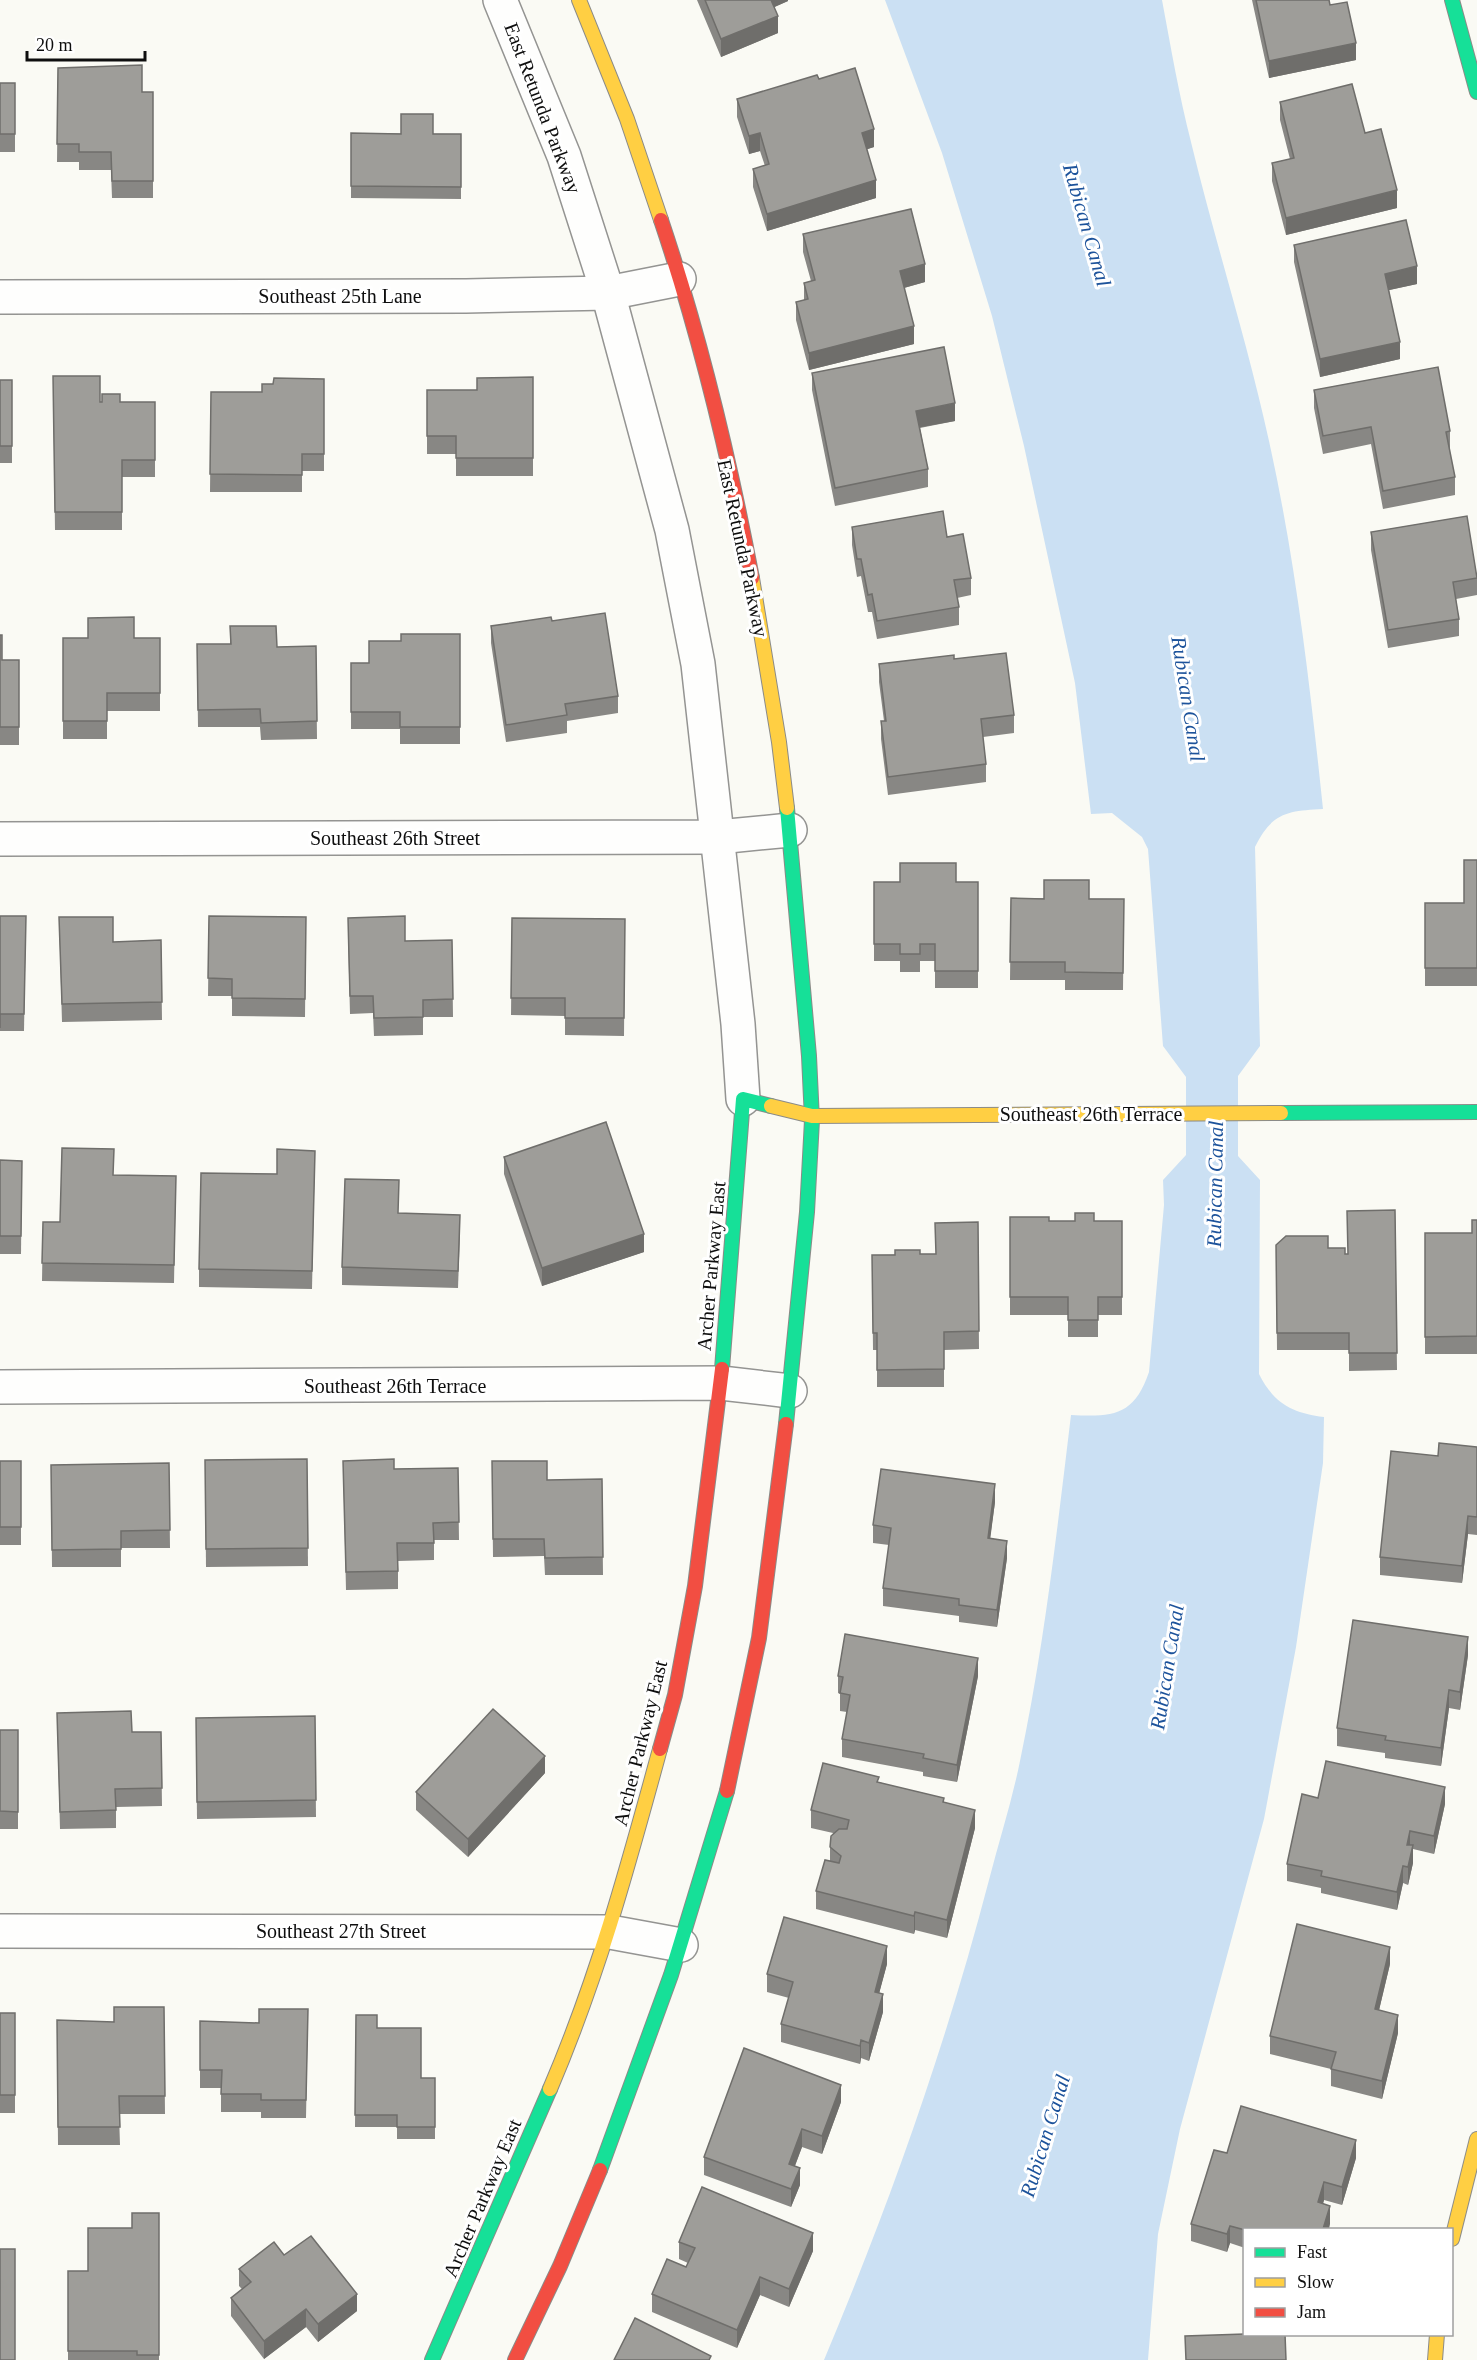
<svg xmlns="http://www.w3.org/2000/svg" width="1477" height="2360" viewBox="0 0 1477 2360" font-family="Georgia,serif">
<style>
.water{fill:#cbe0f3}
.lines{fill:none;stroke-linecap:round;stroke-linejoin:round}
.street-casing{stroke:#949492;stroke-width:36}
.fast-casing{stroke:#8b8b88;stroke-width:16}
.slow-casing{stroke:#8b8b88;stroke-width:16}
.jam-casing{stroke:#8b8b88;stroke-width:16}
.street{stroke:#fefefd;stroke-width:33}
.fast{stroke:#16e098;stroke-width:14}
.slow{stroke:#ffcf43;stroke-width:14}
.jam{stroke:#f24e42;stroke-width:14}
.wall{fill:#888784}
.shaded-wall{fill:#6f6e6b}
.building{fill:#9e9d99;stroke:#6f6e6b;stroke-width:1.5}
.labels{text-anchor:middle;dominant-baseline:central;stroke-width:6;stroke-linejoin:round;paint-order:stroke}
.street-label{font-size:20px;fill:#0e0e0e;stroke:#fff}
.water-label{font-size:21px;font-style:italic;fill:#1d539b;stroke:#fff}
</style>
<rect width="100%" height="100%" fill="#fafaf4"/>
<path class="water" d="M 885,0 L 1162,0 C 1171,48 1179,95 1191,142 C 1215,242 1247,340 1269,441 C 1296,563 1310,685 1323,809 C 1288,811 1272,812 1255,847 L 1260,1046 L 1238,1076 L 1238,1156 L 1260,1180 L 1259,1374 C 1274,1404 1293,1413 1324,1417 L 1323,1463 L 1296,1647 L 1264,1819 L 1180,2129 L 1158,2234 L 1148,2360 L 824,2360 C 890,2203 946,2045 989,1880 C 999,1841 1012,1801 1020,1761 C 1044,1647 1057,1531 1071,1415 C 1113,1417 1134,1416 1149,1372 L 1164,1205 L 1163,1180 L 1186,1155 L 1186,1077 L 1163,1046 L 1148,849 L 1142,837 L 1112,813 L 1091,814 L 1075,683 L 1024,446 L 992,316 L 942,153 Z"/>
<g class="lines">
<defs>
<g id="street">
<polyline points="500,0 564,156 608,293 672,530 698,664 738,1024 743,1099"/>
<polyline points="0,297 466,296 608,293 679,279"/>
<polyline points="0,839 718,837 790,830"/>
<polyline points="0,1387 721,1383 790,1391"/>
<polyline points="0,1931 610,1932 681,1945"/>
</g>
<g id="fast">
<polyline points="1452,0 1477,92"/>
<polyline points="1281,1113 1477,1112"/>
<polyline points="722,1369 743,1099 771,1106"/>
<polyline points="786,1424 807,1212 812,1120 809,1056 787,808"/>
<polyline points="600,2170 671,1975 727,1791"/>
<polyline points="432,2360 550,2089"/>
</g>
<g id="slow">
<polyline points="579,0 627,119 661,220"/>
<polyline points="752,578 779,742 787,808"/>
<polyline points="771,1106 812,1116 1281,1113"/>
<path d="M 550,2089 C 598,1977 628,1866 660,1749"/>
<polyline points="1452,2239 1477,2139"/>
<polyline points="1435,2360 1437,2334"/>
</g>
<g id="jam">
<path d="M 661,220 C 700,336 729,457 752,578"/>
<polyline points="660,1749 675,1695 695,1586 722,1369"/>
<polyline points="727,1791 759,1638 786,1424"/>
<polyline points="515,2360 560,2266 600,2170"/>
</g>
</defs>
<use href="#street" class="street-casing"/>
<use href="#fast" class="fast-casing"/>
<use href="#slow" class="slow-casing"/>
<use href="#jam" class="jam-casing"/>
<use href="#street" class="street"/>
<use href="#fast" class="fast"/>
<use href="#slow" class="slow"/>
<use href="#jam" class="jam"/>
</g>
<g class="wall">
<polygon points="697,0 788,0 788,1 774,7 778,33 721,57"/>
<polygon points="1252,0 1329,0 1330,5 1356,60 1269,78"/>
<polygon points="58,68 142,92 153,92 153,198 112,198 111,170 79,170 79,162 57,162"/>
<polygon points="819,79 874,147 867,149 876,198 767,231 753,187 753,169 765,166 760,151 749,154 737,117 737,99"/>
<rect x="0" y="83" width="15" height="69"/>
<polygon points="1280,102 1397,208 1286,235 1272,181 1272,163 1290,159 1280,120"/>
<polygon points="351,133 461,134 461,199 351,198"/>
<polygon points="803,234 925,282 904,288 914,344 809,370 796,320 796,302 804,300 804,283 811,281 803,252"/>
<polygon points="1294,245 1417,284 1389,290 1400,359 1320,377 1294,262"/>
<polygon points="812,373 955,421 920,428 928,469 928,487 835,506 812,390"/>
<polygon points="53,376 100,402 155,402 155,477 122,477 122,530 55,530"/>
<polygon points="533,377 533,476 456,476 456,454 427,454 427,390 477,390"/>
<polygon points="324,379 324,471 302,471 302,492 210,492 211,392 262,392 273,384"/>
<rect x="0" y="380" width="12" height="83"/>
<polygon points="1314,390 1450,431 1450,449 1449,449 1455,477 1455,495 1383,509 1371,444 1323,454 1314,408"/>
<polygon points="852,527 947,537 971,578 971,595 957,598 959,607 959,625 877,639 872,612 868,612 861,576 857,577 852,545"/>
<polygon points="1371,532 1477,576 1477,595 1456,599 1459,619 1459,636 1388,648 1371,550"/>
<polygon points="88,618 134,638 160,638 160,711 107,711 107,739 63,739 63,638 88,638"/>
<polygon points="552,621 618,696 618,713 567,721 567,733 506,742 491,643 491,626"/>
<polygon points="230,626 277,647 316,646 317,739 261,740 260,727 198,727 197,644 230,644"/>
<polygon points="460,634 460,744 400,744 400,729 351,729 351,663 369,663 401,641"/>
<polygon points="0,635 2,660 19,660 19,745 0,745"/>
<polygon points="954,659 1014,715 1014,733 983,737 986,764 986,782 888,795 881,739 881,721 884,721 879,682 879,664"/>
<polygon points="1477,860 1477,986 1425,986 1425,903 1464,903"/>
<polygon points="874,882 978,882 978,988 935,988 935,961 920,961 920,972 900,972 900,961 874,961"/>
<polygon points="1011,898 1124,899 1123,990 1065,990 1065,980 1010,980"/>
<polygon points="0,916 26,916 24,1031 0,1031"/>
<polygon points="209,916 306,917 305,1017 232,1016 232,996 208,996"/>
<polygon points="59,917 113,942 161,940 162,1020 62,1022"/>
<polygon points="512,918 625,919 624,1036 565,1035 565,1016 511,1015"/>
<polygon points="348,936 405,941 452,940 453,1017 423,1017 423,1035 374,1036 373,1013 350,1014"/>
<polygon points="315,1151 312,1289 199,1287 199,1269 277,1174"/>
<polygon points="504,1157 644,1252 542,1286 504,1174"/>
<polygon points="0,1160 22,1161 21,1254 0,1254"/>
<polygon points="114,1175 176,1176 174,1283 42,1281 43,1222 60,1222"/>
<polygon points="1395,1210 1397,1370 1349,1371 1349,1350 1277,1350 1276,1245 1328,1248 1345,1254 1348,1254"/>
<polygon points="398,1213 460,1233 458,1288 342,1285 342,1267"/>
<polygon points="1010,1217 1049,1221 1122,1221 1122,1315 1098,1315 1098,1337 1068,1337 1068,1315 1010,1315"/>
<polygon points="1477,1220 1477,1354 1425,1354 1425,1233 1472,1233"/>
<polygon points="978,1222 979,1349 944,1350 944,1387 877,1387 877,1350 873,1350 872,1255 936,1254"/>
<polygon points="1477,1447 1477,1535 1468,1534 1462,1583 1380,1575 1380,1557 1438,1456"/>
<polygon points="307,1459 308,1566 206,1567 205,1460"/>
<rect x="0" y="1461" width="21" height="84"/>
<polygon points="343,1461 394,1469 458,1468 459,1540 434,1540 434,1560 398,1561 398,1589 346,1590"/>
<polygon points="492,1461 547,1480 602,1479 603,1575 545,1575 544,1556 493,1557"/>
<polygon points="169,1463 170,1548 121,1548 121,1567 52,1567 51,1465"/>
<polygon points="995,1502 990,1538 1007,1558 997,1627 959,1622 959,1616 883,1606 883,1588 889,1545 873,1543 873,1525"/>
<polygon points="1468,1655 1460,1710 1449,1708 1441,1766 1385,1758 1385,1753 1337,1746 1337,1728"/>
<polygon points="838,1676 978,1676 957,1782 923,1776 923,1772 842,1757 842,1739 847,1712 840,1711 840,1694 838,1693"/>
<polygon points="57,1713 132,1732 161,1732 162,1806 116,1807 116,1828 60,1829"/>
<polygon points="315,1716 316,1817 197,1819 196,1718"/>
<rect x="0" y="1730" width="18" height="99"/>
<polygon points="545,1773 468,1857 416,1810 416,1792"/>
<polygon points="879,1782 944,1802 975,1828 947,1938 915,1930 914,1934 816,1909 816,1891 830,1861 830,1847 833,1833 811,1828 811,1810"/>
<polygon points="1318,1798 1445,1804 1434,1854 1413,1849 1413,1863 1408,1885 1403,1883 1397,1910 1321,1893 1321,1888 1287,1881 1287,1864"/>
<polygon points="887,1964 879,1993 883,2012 869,2061 861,2058 860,2064 781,2042 781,2024 789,1998 767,1992 767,1974"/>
<polygon points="1390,1964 1379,2010 1398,2033 1382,2099 1331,2086 1331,2069 1270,2054 1270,2036"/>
<polygon points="164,2007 165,2114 119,2114 120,2145 58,2145 57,2020 114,2022"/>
<polygon points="308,2009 306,2118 261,2118 261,2112 221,2112 221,2088 200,2088 200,2021 259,2023"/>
<rect x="0" y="2013" width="15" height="100"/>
<polygon points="356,2015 377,2028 421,2078 435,2078 435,2139 397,2139 397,2127 355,2127"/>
<polygon points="841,2102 822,2154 802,2147 795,2166 800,2185 791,2207 704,2175 704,2157"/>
<polygon points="1227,2153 1356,2158 1342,2205 1324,2200 1323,2204 1330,2224 1245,2229 1245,2248 1230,2243 1227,2252 1191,2241 1191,2224"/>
<polygon points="159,2213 159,2360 68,2360 68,2271 88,2271 132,2228"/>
<polygon points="679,2242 813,2251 789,2307 760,2295 737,2348 652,2312 652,2294 686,2267 688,2263 679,2259"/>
<polygon points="284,2255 357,2311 318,2342 306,2327 264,2359 231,2316 231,2298 242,2289 239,2286 239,2269"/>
</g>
<g class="shaded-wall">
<polygon points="768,0 788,0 788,1 768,10"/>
<polygon points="778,16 778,33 721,57 721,39"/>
<polygon points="1356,43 1356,60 1269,78 1269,61"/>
<polygon points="874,129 874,147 862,151 862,133"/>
<polygon points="760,133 760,151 749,154 749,136"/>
<polygon points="876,180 876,198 767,231 767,214"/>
<polygon points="1397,190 1397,208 1286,235 1286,218"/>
<polygon points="925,264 925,282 900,289 900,271"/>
<polygon points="1417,266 1417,284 1385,291 1385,274"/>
<polygon points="914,326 914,344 809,370 809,353"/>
<polygon points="1400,342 1400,359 1320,377 1320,359"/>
<polygon points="955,403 955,421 916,428 916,411"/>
<polygon points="644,1234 644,1252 542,1286 542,1268"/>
<polygon points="995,1484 995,1502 988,1556 988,1538"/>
<polygon points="1468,1516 1468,1534 1462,1583 1462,1566"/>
<polygon points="1007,1541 1007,1558 997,1627 997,1610"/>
<polygon points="1468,1637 1468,1655 1460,1710 1460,1692"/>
<polygon points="978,1658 978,1676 957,1782 957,1765"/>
<polygon points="1449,1690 1449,1708 1441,1766 1441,1748"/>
<polygon points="545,1756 545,1773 468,1857 468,1839"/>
<polygon points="1445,1787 1445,1804 1434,1854 1434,1836"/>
<polygon points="975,1810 975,1828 947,1938 947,1920"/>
<polygon points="1410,1831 1410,1848 1407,1845"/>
<polygon points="1413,1845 1413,1863 1408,1885 1408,1867"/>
<polygon points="1403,1866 1403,1883 1397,1910 1397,1892"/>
<polygon points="915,1912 915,1930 914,1934 914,1916"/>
<polygon points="887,1946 887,1964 875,2009 875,1992"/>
<polygon points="1390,1947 1390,1964 1375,2027 1375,2009"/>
<polygon points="883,1994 883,2012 869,2061 869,2043"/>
<polygon points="1398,2015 1398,2033 1382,2099 1382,2081"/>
<polygon points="861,2040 861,2058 860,2064 860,2046"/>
<polygon points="841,2085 841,2102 822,2154 822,2136"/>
<polygon points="802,2129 802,2147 789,2181 789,2164"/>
<polygon points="1356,2140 1356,2158 1342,2205 1342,2187"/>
<polygon points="800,2168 800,2185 791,2207 791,2189"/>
<polygon points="1324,2182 1324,2200 1318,2220 1318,2202"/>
<polygon points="1330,2206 1330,2224 1329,2229 1323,2229"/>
<polygon points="1230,2226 1230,2243 1227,2252 1227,2234"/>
<polygon points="813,2233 813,2251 789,2307 789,2289"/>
<polygon points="760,2277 760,2295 737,2348 737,2330"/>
<polygon points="357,2294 357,2311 318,2342 318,2324"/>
<polygon points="306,2309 306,2327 264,2359 264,2341"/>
</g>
<g class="building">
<polygon points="705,0 771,0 778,16 721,39"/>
<polygon points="1256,0 1329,0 1330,5 1347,2 1356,43 1269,61"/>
<polygon points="142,65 142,92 153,92 153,181 112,181 111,152 79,152 79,144 57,144 58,68"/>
<polygon points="855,68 874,129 862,133 876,180 767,214 753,169 769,164 760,133 749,136 737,99 817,75 819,79"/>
<rect x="0" y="83" width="15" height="51"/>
<polygon points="1352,84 1365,133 1381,129 1397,190 1286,218 1272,163 1294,158 1280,102"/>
<polygon points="401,114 433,114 433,134 461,134 461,187 351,186 351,133 401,134"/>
<polygon points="911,209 925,264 900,271 914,326 809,353 796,302 808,299 804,283 815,280 803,234"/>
<polygon points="1406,220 1417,266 1385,274 1400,342 1320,359 1294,245"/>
<polygon points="944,347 955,403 916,411 928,469 835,488 812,373"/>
<polygon points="1438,367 1450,431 1446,432 1455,477 1383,491 1371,427 1323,436 1314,390"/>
<polygon points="53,376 100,376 100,402 102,402 102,394 120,394 120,402 155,402 155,460 122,460 122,512 55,512"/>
<polygon points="533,377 533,458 456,458 456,436 427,436 427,390 477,390 477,378"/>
<polygon points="274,378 324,379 324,454 302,454 302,475 210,474 211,392 262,392 262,384 273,384"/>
<rect x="0" y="380" width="12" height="66"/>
<polygon points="943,511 947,537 963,534 971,578 954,580 959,607 877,621 872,594 868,595 861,559 857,559 852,527"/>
<polygon points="1467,516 1477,578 1453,582 1459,619 1388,630 1371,532"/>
<polygon points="605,613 618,696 565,704 567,715 506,725 491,626 551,617 552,621"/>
<polygon points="134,617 134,638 160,638 160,693 107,693 107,721 63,721 63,638 88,638 88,618"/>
<polygon points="230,626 276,626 277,647 316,646 317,721 261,723 260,709 198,710 197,644 231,644"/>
<polygon points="401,634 460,634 460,727 400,727 400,712 351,712 351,663 369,663 369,641 401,641"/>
<polygon points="0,635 2,635 2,660 19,660 19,727 0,727"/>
<polygon points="1006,653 1014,715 981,719 986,764 888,777 881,721 886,721 879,664 954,655 954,659"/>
<polygon points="1464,860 1477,860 1477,968 1425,968 1425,903 1464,903"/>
<polygon points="900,863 956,863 956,882 978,882 978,971 935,971 935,944 920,944 920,954 900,954 900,944 874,944 874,882 900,882"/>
<polygon points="1044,880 1089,880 1089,899 1124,899 1123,973 1065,972 1065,962 1010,962 1011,898 1044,899"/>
<polygon points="0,916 26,916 24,1014 0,1014 0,1028"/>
<polygon points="209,916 306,917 305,999 232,998 232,979 208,978"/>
<polygon points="405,916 405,941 452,940 453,999 423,1000 423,1017 374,1018 373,996 350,996 348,918"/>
<polygon points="59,917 113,917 113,942 161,940 162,1002 62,1004"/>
<polygon points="512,918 625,919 624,1018 565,1018 565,998 511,998"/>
<polygon points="606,1122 644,1234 542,1268 504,1157"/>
<polygon points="62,1148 114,1149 113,1175 176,1176 174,1265 42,1263 43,1222 60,1222"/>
<polygon points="277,1149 315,1151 312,1271 199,1269 201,1173 277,1174"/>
<polygon points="0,1160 22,1161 21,1236 0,1236"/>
<polygon points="345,1179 399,1180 398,1213 460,1215 458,1271 342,1267"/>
<polygon points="1395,1210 1397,1353 1349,1353 1349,1333 1277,1333 1276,1245 1286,1236 1328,1236 1328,1248 1345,1248 1345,1254 1348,1254 1347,1211"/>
<polygon points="1075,1213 1094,1213 1094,1221 1122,1221 1122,1297 1098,1297 1098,1320 1068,1320 1068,1297 1010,1297 1010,1217 1049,1217 1049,1221 1075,1221"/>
<polygon points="1472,1220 1477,1220 1477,1336 1425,1337 1425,1233 1472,1233"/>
<polygon points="978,1222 979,1331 944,1332 944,1369 877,1370 877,1333 873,1333 872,1255 895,1255 895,1250 920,1250 920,1254 936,1254 935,1223"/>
<polygon points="1439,1443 1477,1447 1477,1517 1468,1516 1462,1566 1380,1557 1391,1451 1438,1456"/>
<polygon points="307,1459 308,1548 206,1549 205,1460"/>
<polygon points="394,1459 394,1469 458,1468 459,1522 433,1523 434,1543 397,1543 398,1571 346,1572 343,1461"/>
<rect x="0" y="1461" width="21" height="66"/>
<polygon points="492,1461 547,1461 547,1480 602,1479 603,1557 545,1558 544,1539 493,1539"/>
<polygon points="169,1463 170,1530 121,1531 121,1549 52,1550 51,1465"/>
<polygon points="881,1469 995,1484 988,1538 1007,1541 997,1610 959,1605 959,1599 883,1588 891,1528 873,1525"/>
<polygon points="1353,1620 1468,1637 1460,1692 1449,1690 1441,1748 1385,1740 1386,1736 1337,1728"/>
<polygon points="845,1634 978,1658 957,1765 923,1758 924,1754 842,1739 850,1695 840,1693 843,1677 838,1676"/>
<polygon points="493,1709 545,1756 468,1839 416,1792"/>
<polygon points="131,1711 132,1732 161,1732 162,1788 115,1789 116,1810 60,1812 57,1713"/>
<polygon points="315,1716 316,1800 197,1802 196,1718"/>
<polygon points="0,1730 18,1730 18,1812 0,1811"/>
<polygon points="1326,1761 1445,1787 1434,1836 1410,1831 1407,1845 1413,1845 1408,1867 1403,1866 1397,1892 1321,1876 1322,1871 1287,1864 1302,1794 1318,1798"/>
<polygon points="823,1763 879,1777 877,1782 944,1798 943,1802 975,1810 947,1920 915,1912 914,1916 816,1891 825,1860 839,1863 841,1856 830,1847 831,1836 839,1829 847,1829 849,1820 811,1810"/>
<polygon points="784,1917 887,1946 875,1992 883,1994 869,2043 861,2040 860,2046 781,2024 793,1982 767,1974"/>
<polygon points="1297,1924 1390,1947 1375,2009 1398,2015 1382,2081 1331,2069 1336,2052 1270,2036"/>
<polygon points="114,2007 164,2007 165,2096 119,2096 120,2127 58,2127 57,2020 114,2022"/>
<polygon points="259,2009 308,2009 306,2100 261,2100 261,2094 221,2094 222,2070 200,2070 200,2021 259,2023"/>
<rect x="0" y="2013" width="15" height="82"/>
<polygon points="356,2015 377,2015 377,2028 421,2028 421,2078 435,2078 435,2127 397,2127 397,2115 355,2115"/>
<polygon points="744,2048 841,2085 822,2136 802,2129 789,2164 800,2168 791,2189 704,2157"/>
<polygon points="1241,2106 1356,2140 1342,2187 1324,2182 1318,2202 1330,2206 1323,2229 1245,2230 1230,2226 1227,2234 1191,2224 1214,2150 1227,2153"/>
<polygon points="702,2187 813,2233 789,2289 760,2277 737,2330 652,2294 667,2259 686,2267 695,2248 679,2242"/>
<polygon points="132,2213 159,2213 159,2355 137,2355 137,2351 68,2351 68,2271 88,2271 88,2228 132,2228"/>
<polygon points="311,2236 357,2294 318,2324 306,2309 264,2341 231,2298 251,2282 239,2269 274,2242 284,2255"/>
<rect x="0" y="2249" width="15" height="111"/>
<polygon points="635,2318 711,2356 709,2360 614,2360"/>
<polygon points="1245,2334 1285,2334 1286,2360 1186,2360 1185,2336"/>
</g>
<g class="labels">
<g class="street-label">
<text transform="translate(543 108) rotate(69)">East Retunda Parkway</text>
<text x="340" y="296">Southeast 25th Lane</text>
<text transform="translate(743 548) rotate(78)">East Retunda Parkway</text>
<text x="395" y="838">Southeast 26th Street</text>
<text x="1091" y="1114">Southeast 26th Terrace</text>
<text transform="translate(711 1266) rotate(-85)">Archer Parkway East</text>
<text x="395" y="1386">Southeast 26th Terrace</text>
<text transform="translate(640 1743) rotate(-76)">Archer Parkway East</text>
<text x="341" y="1931">Southeast 27th Street</text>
<text transform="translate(482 2198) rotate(-67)">Archer Parkway East</text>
</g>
<g class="water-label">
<text transform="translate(1087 225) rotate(74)">Rubican Canal</text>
<text transform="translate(1188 699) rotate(81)">Rubican Canal</text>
<text transform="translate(1215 1184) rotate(-89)">Rubican Canal</text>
<text transform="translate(1167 1667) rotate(-81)">Rubican Canal</text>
<text transform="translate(1045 2136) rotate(-73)">Rubican Canal</text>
</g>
</g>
<rect x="1243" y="2228" width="210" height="108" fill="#ffffff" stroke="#9f9f9f" stroke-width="1.5"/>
<rect x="1255" y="2248" width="30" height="9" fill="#16e098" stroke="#9f9f9f" stroke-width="1.5"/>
<text x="1297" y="2258" font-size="18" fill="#0e0e0e">Fast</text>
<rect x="1255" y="2278" width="30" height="9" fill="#ffcf43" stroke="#9f9f9f" stroke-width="1.5"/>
<text x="1297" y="2288" font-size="18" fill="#0e0e0e">Slow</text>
<rect x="1255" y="2308" width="30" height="9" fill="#f24e42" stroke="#9f9f9f" stroke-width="1.5"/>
<text x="1297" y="2318" font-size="18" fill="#0e0e0e">Jam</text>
<path d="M27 51v9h118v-9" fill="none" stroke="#0e0e0e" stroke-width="3"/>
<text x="36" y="51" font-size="18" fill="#0e0e0e" stroke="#ffffff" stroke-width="4.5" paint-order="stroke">20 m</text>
</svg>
